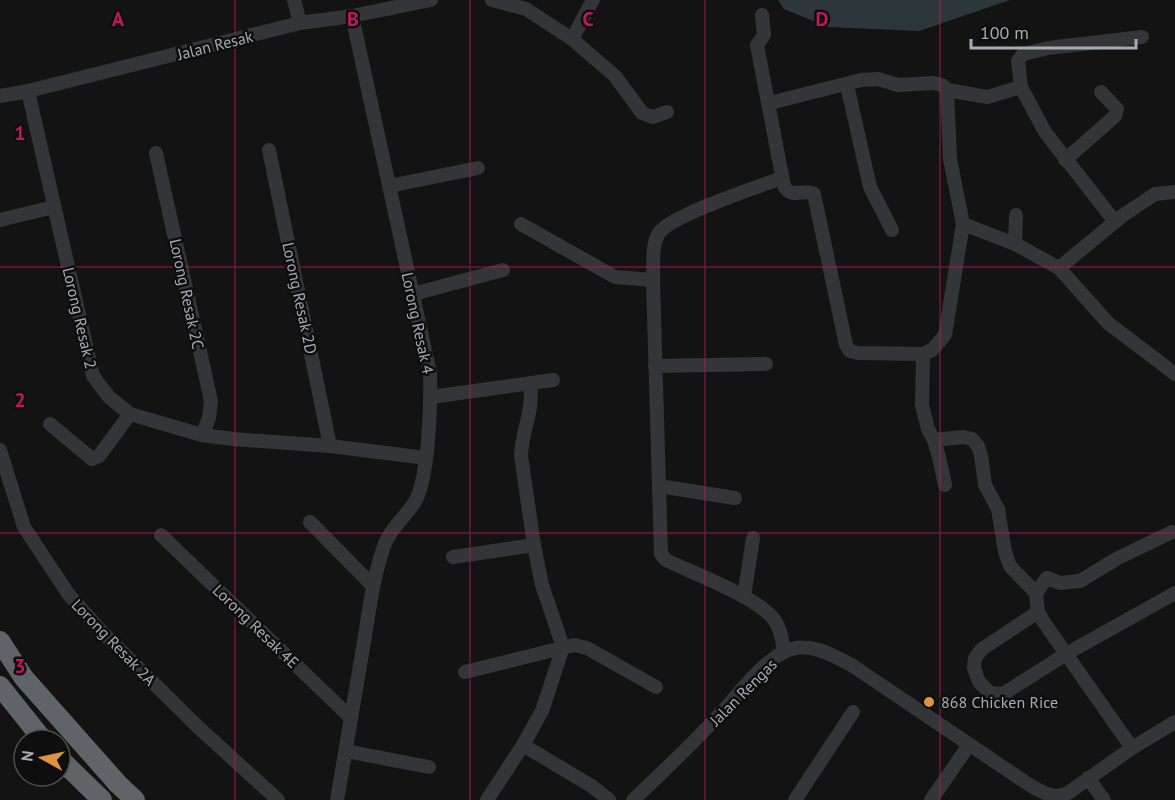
<svg xmlns="http://www.w3.org/2000/svg" width="1175" height="800" viewBox="0 0 1175 800" font-family="'PT Sans',sans-serif">
<style>
.water{fill:#2d373b}
.lines{fill:none;stroke-linecap:round;stroke-linejoin:round}
.minor{stroke:#343539;stroke-width:14}
.highway{stroke:#606469;stroke-width:20}
.grid{fill:none;stroke:#c2185b;stroke-width:1.5;stroke-opacity:0.55}
.poi-dot{fill:#e0933e;stroke:#0e0e0f;stroke-width:2}
.labels{text-anchor:middle;dominant-baseline:central;stroke-width:5;stroke-linejoin:round;paint-order:stroke}
.street-label{font-size:16px;fill:#a5abb3;stroke:#0e0e0f}
.poi-label{font-size:16px;fill:#a5abb3;stroke:#0e0e0f;text-anchor:start}
.grid-label{font-size:20px;text-anchor:middle;font-weight:bold;fill:#c2185b;stroke:#0e0e0f;stroke-width:5;stroke-linejoin:round;paint-order:stroke}
</style>
<rect width="100%" height="100%" fill="#131314"/>
<polygon class="water" points="778,0 1010,0 919,31 828,27 784,9"/>
<g class="lines">
<g class="minor">
<polyline points="294,0 300,23"/>
<polyline points="492,0 526,9 572,39 615,76 642,113 653,117 667,112"/>
<path d="M 762,15 L 764,35 L 757,45 L 784,186 C 792,200 804,188 814,194 L 846,345 L 850,351 L 858,353 L 923,354"/>
<polyline points="572,39 593,0"/>
<polyline points="847,85 870,187 892,230"/>
<polyline points="947,90 950,159 963,224 1015,244 1059,268 1108,323 1175,374"/>
<polyline points="28,91 93,376 109,397 130,414 202,435 233,439 330,446 426,458"/>
<polyline points="0,96 28,91 300,23 352,16 431,0"/>
<polyline points="770,103 861,80 878,79 898,85 933,83 942,85 947,90 987,97 1021,87"/>
<polyline points="269,150 330,446"/>
<polyline points="156,153 211,401 209,418 202,435"/>
<polyline points="1065,160 1115,116 1117,109 1101,92"/>
<path d="M 782,178 C 757,187 672,215 659,233 C 651,245 654,266 653,280 L 661,554 L 666,560 C 693,573 754,596 772,617 C 781,627 782,640 784,652"/>
<polyline points="389,186 478,168"/>
<polyline points="0,220 54,207"/>
<polyline points="1115,222 1045,132 1021,87 1018,61 1023,54 1048,48 1142,37"/>
<polyline points="521,224 615,277 653,280"/>
<polyline points="1015,244 1016,215"/>
<polyline points="1059,268 1122,216 1155,194 1175,192"/>
<polyline points="413,294 503,270"/>
<polyline points="655,366 766,364"/>
<polyline points="431,397 553,380"/>
<polyline points="50,424 92,459 99,456 130,414"/>
<polyline points="934,440 963,437 972,439 978,446 981,455 985,485 998,509 1005,552 1010,566 1036,593 1038,612 1043,621 1132,748"/>
<polyline points="0,450 24,527 69,595 101,631 198,727 278,800"/>
<polyline points="945,485 939,457 934,440 928,429 922,405 923,354 932,350 945,335 963,224"/>
<polyline points="659,486 735,498"/>
<polyline points="310,522 373,586"/>
<polyline points="161,535 351,718"/>
<polyline points="453,557 534,545"/>
<polyline points="1036,593 1047,578 1060,583 1080,581 1118,558 1172,532"/>
<polyline points="744,597 753,538"/>
<polyline points="1038,612 982,649 975,658 974,668 979,682 990,693 1003,694 1066,654 1175,593"/>
<polyline points="465,672 574,645 587,648 656,687"/>
<polyline points="523,745 593,787 609,800"/>
<polyline points="346,751 429,767"/>
<polyline points="1088,778 1104,800"/>
<path d="M 337,800 C 346,747 355,695 364,642 C 369,611 373,579 383,549 C 389,529 406,517 416,500 C 429,473 431,404 430,373 L 352,16"/>
<path d="M 487,800 L 523,745 L 542,711 L 563,647 L 542,585 L 534,545 L 521,456 C 522,428 534,413 530,383"/>
<path d="M 633,800 C 663,772 693,743 721,713 C 740,693 759,665 784,652 C 807,640 833,655 853,666 L 1028,784 C 1042,792 1053,800 1068,793 L 1132,748 L 1175,722"/>
<polyline points="795,800 853,712"/>
<polyline points="931,800 969,745"/>
</g>
<g class="highway">
<polyline points="0,641 24,678 118,784 135,800"/>
<polyline points="0,686 43,740"/>
<polyline points="60,759 102,800"/>
</g>
</g>
<path class="grid" d="M 235,0 L 235,800M 470,0 L 470,800M 705,0 L 705,800M 940,0 L 940,800M 0,267 L 1175,267M 0,533 L 1175,533"/>
<circle class="poi-dot" cx="929" cy="702" r="6"/>
<g class="labels">
<g class="street-label">
<text transform="translate(215 45) rotate(-14)">Jalan Resak</text>
<text transform="translate(187 294) rotate(78)">Lorong Resak 2C</text>
<text transform="translate(300 298) rotate(78)">Lorong Resak 2D</text>
<text transform="translate(80 318) rotate(77)">Lorong Resak 2</text>
<text transform="translate(418 323) rotate(78)">Lorong Resak 4</text>
<text transform="translate(256 626) rotate(44)">Lorong Resak 4E</text>
<text transform="translate(114 642) rotate(46)">Lorong Resak 2A</text>
<text transform="translate(743 692) rotate(-45)">Jalan Rengas</text>
</g>
<g class="poi-label">
<text x="941" y="702">868 Chicken Rice</text>
</g>
</g>
<g class="grid-label">
<text x="118" y="26">A</text>
<text x="353" y="26">B</text>
<text x="588" y="26">C</text>
<text x="822" y="26">D</text>
<text x="20" y="140">1</text>
<text x="20" y="407">2</text>
<text x="20" y="673">3</text>
</g>
<g transform="translate(42 758) rotate(278)"><circle r="28" fill="#0e0e0f" stroke="#4a4d51" stroke-width="1.5"/>
<path d="M0-4.5L10 22L0 15L-10 22Z" fill="#e0933e"/>
<text y="-9" font-size="16" font-weight="bold" text-anchor="middle" fill="#a5abb3">N</text>
</g>
<path d="M971 39v9h165v-9" fill="none" stroke="#a5abb3" stroke-width="3"/>
<text x="980" y="39" font-size="18" fill="#a5abb3" stroke="#0e0e0f" stroke-width="4.5" paint-order="stroke">100 m</text>
</svg>
